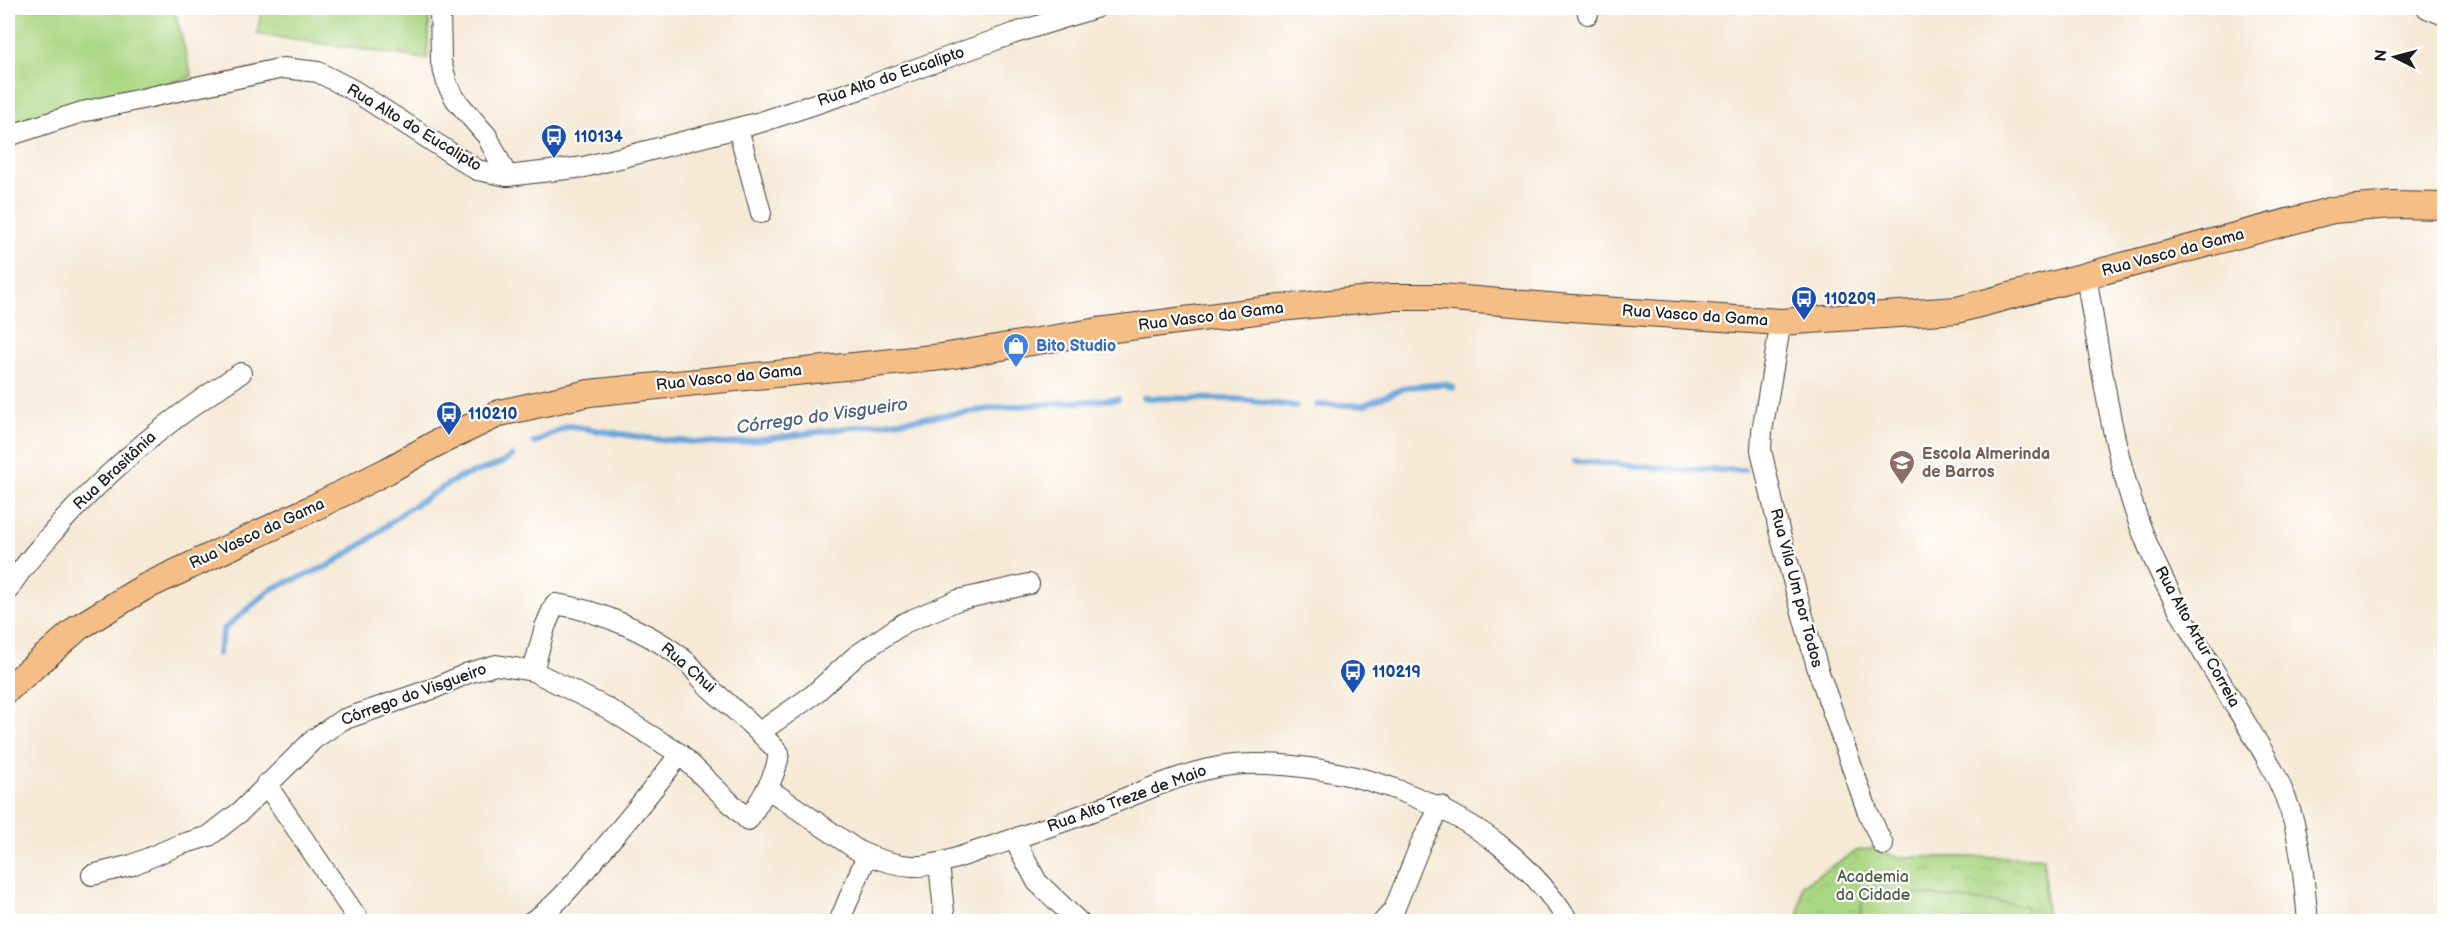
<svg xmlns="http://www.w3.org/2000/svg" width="2452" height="929" viewBox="0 0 2452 929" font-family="'Balsamiq Sans',sans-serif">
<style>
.park{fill:url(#park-crowns);stroke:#637a50;stroke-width:1.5}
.pitch{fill:#aad783;stroke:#637a50;stroke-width:1.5}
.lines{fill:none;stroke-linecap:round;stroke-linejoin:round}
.stream{stroke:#6ba4da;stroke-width:6}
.minor-casing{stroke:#3d3b38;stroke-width:22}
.major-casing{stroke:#3d3b38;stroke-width:28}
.minor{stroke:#fff;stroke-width:20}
.major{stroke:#f6be87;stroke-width:26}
.labels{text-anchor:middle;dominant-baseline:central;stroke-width:4.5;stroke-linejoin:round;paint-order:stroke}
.street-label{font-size:16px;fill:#1c1c1c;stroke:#fff}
.transit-label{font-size:16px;font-weight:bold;fill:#164399;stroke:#fff;text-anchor:start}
.shop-label{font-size:16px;font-weight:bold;fill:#366cbe;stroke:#fff;text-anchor:start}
.education-label{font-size:16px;font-weight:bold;fill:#785e54;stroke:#fff;text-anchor:start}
.park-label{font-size:16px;fill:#4e5d40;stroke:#fff}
.water-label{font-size:18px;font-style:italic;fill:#44607b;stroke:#fff}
</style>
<defs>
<pattern id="park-crowns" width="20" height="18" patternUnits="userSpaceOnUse" patternTransform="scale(1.5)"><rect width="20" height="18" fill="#aad783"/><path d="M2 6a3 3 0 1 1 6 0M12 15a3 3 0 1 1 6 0" fill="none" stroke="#92b871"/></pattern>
</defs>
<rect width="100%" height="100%" fill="#fff"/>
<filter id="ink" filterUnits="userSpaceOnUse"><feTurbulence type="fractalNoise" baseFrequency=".0167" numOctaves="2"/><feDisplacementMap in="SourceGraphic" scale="12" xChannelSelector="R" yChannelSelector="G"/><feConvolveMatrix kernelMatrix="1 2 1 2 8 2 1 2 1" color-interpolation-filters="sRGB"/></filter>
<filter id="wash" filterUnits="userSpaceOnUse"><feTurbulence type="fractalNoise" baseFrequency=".008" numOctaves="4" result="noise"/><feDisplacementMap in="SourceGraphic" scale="24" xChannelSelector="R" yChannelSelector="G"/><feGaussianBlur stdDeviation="1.35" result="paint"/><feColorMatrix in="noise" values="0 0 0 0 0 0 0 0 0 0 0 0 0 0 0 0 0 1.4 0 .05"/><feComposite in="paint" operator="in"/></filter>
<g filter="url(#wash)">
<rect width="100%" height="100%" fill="#f6e9d5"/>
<polygon class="park" points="1875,848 1897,857 2044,857 2046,921 1798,922 1802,885 1856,851"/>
<g class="pitch">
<polygon points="8,8 174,8 192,77 60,111 8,129"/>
<polygon points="262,8 430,8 427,59 257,34"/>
<polygon points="1864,889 2026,906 2024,921 1860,921"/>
</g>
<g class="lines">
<g class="stream">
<polyline points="1143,398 1234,399 1296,406"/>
<polyline points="1317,405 1364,405 1407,387 1445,384 1453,388"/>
<polyline points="534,443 568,426 653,439 727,444 1005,407 1118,399"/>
<polyline points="1575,461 1685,470 1744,470"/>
<polyline points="218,654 224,629 271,589 328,566 366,542 405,511 458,478 502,463 512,456"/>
</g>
</g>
</g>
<g filter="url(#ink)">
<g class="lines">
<defs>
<g id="minor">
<polyline points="440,8 441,62 448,86 456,100 487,136 507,176"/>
<polyline points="1587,8 1588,14"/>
<polyline points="2427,8 2444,15"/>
<polyline points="738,128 761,213"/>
<polyline points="8,136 82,112 283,68 318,72 353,90 477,170 507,176 584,167 761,122 866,87 1012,34 1095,8"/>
<path d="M 2086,276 C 2102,366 2112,460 2148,546 C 2172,603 2205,656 2237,709 C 2259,744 2283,782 2294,823 C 2302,855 2305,889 2308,922"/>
<polyline points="1781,322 1762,431 1761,450 1779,530 1818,670 1867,810 1883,845"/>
<path d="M 8,590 C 23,565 43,544 62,522 C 119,460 170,419 241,373"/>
<polyline points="760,732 813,695 857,655 904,623 958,600 1029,584"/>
<polyline points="266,784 360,922"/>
<path d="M 767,788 L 860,852 C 876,859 894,865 912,866 C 938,867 963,855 987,848 C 1028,834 1070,820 1111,804 C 1146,790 1181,774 1218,767 C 1276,757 1359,773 1413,796 C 1480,824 1529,860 1569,922"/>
<polyline points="1014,839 1037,882 1079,922"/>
<polyline points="939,863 945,922"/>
<path d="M 92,875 L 132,865 L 179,845 L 209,836 L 240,812 L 314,739 L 342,720 L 435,688 L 468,673 L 496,665 L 533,671 L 607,708 L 680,754 L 748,820 C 761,799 776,778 779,753 C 759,730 735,710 712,690 C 704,683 698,674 691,666 C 658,635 599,610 555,604 L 545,627 L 533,671"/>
<path d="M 531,922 C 556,907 574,883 593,861 C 623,826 652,791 680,754"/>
<polyline points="839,922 867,855"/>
<polyline points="1383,922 1394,910 1421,843 1441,806"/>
</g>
<polyline id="major" points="8,689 79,627 143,588 315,507 387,471 435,444 500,413 589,393 942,357 1098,331 1280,308 1390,297 1441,297 1572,308 1781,322 1957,310 2333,210 2392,205 2444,206"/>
</defs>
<use href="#minor" class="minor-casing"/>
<use href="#major" class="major-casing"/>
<use href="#minor" class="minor"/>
<use href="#major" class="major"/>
</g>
</g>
<defs>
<symbol id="bus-pin" viewBox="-11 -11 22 30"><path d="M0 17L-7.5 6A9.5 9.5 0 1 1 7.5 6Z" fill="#1a4fb4" stroke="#fff"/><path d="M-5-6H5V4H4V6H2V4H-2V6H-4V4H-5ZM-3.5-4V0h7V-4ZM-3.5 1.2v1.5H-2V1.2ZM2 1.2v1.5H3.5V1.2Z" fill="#fff"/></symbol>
<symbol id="shop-pin" viewBox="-11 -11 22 30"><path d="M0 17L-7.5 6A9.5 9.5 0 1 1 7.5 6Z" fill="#3f7fe0" stroke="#fff"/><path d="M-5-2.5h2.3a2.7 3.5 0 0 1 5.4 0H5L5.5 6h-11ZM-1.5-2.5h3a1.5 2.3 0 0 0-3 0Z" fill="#fff"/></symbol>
<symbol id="school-pin" viewBox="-11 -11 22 30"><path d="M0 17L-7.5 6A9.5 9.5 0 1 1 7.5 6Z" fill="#8d6e63" stroke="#fff"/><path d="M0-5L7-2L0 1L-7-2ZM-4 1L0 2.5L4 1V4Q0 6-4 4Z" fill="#fff"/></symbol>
</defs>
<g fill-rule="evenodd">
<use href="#bus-pin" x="539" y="122" width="30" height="40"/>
<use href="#bus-pin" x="1789" y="284" width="30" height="40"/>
<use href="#shop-pin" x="1001" y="331" width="30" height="40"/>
<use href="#bus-pin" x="434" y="399" width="30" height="40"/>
<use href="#school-pin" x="1887" y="448" width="30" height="40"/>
<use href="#bus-pin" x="1338" y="657" width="30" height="40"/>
</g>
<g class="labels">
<g class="street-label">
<text transform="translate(891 77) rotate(-19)">Rua Alto do Eucalipto</text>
<text transform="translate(414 128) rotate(31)">Rua Alto do Eucalipto</text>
<text transform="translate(2173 253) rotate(-15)">Rua Vasco da Gama</text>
<text transform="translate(1695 316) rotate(4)">Rua Vasco da Gama</text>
<text transform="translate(1211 317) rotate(-7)">Rua Vasco da Gama</text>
<text transform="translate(729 378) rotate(-6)">Rua Vasco da Gama</text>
<text transform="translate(115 471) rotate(-43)">Rua Brasitânia</text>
<text transform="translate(257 534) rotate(-25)">Rua Vasco da Gama</text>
<text transform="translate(1796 588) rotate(75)">Rua Vila Um por Todos</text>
<text transform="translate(2197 637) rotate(61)">Rua Alto Artur Correia</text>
<text transform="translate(688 668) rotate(41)">Rua Chui</text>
<text transform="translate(414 695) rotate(-20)">Córrego do Visgueiro</text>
<text transform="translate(1127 799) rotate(-20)">Rua Alto Treze de Maio</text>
</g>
<g class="transit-label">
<text x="574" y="137">110134</text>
<text x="1824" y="299">110209</text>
<text x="468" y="414">110210</text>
<text x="1372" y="672">110219</text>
</g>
<g class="shop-label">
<text x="1036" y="346">Bito Studio</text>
</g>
<g class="education-label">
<text x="1922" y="454">Escola Almerinda<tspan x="1922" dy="18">de Barros</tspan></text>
</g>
<g class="park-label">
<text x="1873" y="877">Academia<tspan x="1873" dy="18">da Cidade</tspan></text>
</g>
<g class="water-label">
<text transform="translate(822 416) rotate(-8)">Córrego do Visgueiro</text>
</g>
</g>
<rect width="2452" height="929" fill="none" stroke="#fff" stroke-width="30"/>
<g transform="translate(2395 57) rotate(276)" stroke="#ffffff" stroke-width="4.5" paint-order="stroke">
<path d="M0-4.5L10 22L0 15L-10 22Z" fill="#1c1c1c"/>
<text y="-9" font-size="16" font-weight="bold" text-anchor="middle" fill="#1c1c1c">N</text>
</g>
</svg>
